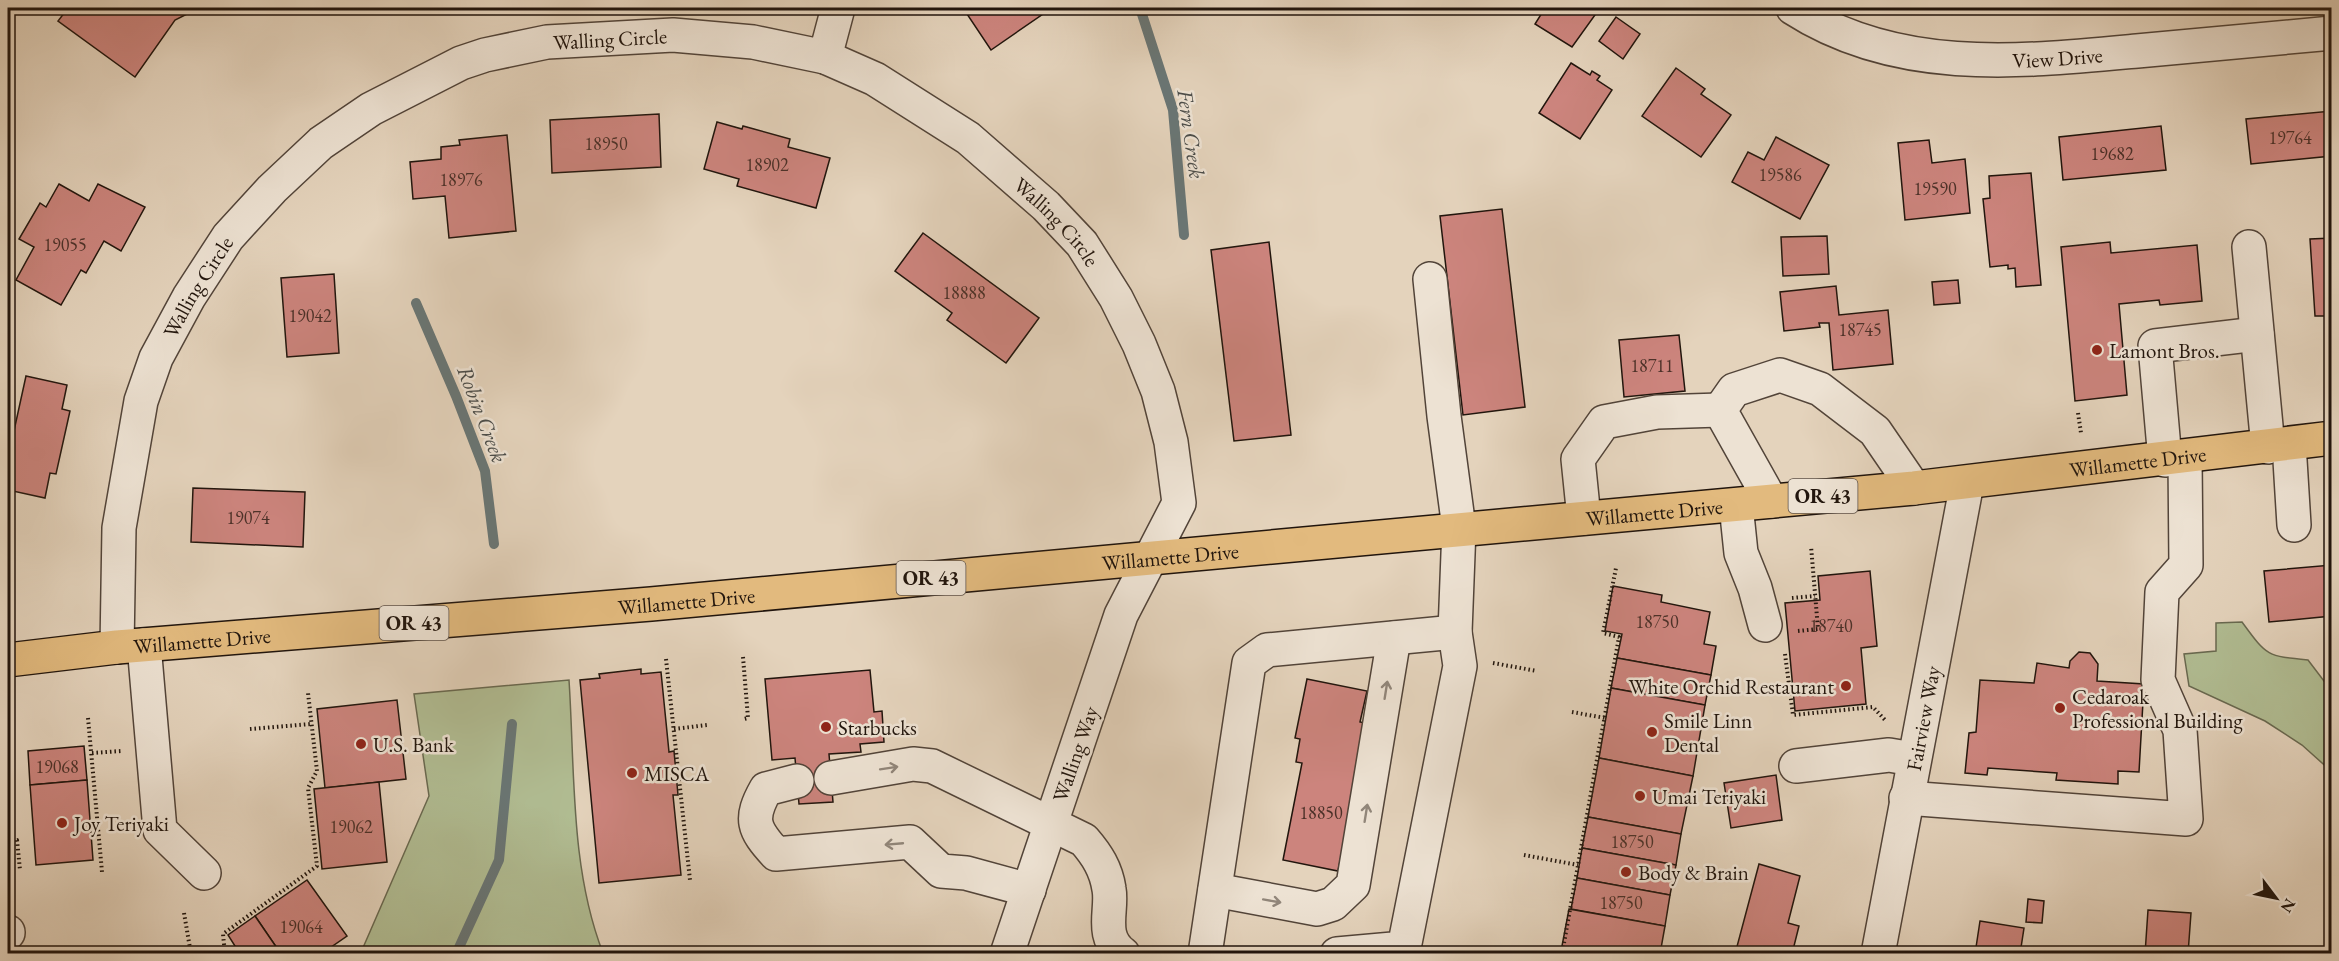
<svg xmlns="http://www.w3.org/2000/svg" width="2339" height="961" viewBox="0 0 2339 961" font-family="'EB Garamond',serif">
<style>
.green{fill:#b1bd93;stroke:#696950;stroke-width:1.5}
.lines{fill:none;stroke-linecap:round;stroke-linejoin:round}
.stream{stroke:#697675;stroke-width:10}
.building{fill:#cc847d;stroke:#21150d;stroke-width:1.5}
.minor-casing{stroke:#524439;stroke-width:36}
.major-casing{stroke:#21150d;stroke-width:36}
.path{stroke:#21150d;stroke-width:4;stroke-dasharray:1.5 3;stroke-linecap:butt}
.minor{stroke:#ede2d3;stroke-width:33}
.major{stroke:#e2ba7e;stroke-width:33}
.oneway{stroke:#91867a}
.poi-dot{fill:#8f2418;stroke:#ede2d3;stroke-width:2}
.labels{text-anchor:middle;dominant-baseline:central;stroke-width:5;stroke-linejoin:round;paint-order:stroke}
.number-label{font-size:18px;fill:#4c3129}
.shield{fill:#ede2d3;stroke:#5e5248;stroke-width:1.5}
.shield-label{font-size:20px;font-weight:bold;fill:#21150d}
.street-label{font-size:21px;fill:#21150d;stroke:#ede2d3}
.poi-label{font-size:21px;fill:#21150d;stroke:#ede2d3;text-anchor:start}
.water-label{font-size:22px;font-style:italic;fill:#4b4d4a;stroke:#ede2d3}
</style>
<rect width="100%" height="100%" fill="#e4d3bc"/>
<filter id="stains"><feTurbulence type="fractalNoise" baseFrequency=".00333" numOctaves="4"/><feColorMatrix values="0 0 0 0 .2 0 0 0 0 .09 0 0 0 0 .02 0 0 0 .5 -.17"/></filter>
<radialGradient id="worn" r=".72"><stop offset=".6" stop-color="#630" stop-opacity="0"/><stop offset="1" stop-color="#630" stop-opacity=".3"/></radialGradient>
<g class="green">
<path d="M 2242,622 C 2267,656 2266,656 2308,660 L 2327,685 L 2331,685 L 2331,771 L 2302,745 L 2265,721 L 2189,686 L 2184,654 L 2216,651 L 2216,623 Z"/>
<path d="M 569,680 C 575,771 570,868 603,953 L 357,953 L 362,950 L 429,796 L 414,694 Z"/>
</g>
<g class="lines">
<g class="stream">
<polyline points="1140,8 1173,110 1184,235"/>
<polyline points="416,303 456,396 485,471 494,544"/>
<polyline points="456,954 499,860 512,724"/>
</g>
</g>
<g class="building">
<polygon points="68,8 199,8 175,20 135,77 58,21"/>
<polygon points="963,8 1039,8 1043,14 991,50"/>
<polygon points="1545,8 1600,8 1572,47 1535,24"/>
<polygon points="1616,17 1640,34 1623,59 1599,41"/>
<polygon points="1571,63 1590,75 1592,71 1600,76 1597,80 1612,90 1580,139 1539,113"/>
<polygon points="1676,68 1705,89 1701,94 1731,115 1701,157 1642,116"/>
<polygon points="2332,111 2332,156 2251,164 2246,119"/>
<polygon points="659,114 661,167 552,173 550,120"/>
<polygon points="717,122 742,129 743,126 790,139 788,147 830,158 816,208 737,186 739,179 704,169"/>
<polygon points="2161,126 2166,170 2063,180 2059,137"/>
<polygon points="507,135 516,231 449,238 445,196 413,199 410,162 441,159 441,147 460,145 459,140"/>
<polygon points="1776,137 1829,165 1800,219 1732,182 1748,152 1764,160"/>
<polygon points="1929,140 1932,163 1965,159 1970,213 1905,220 1898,143"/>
<polygon points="2031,173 2041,285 2016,287 2015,268 2008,269 2008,265 1990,267 1983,199 1990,198 1989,176"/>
<polygon points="59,184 89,201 98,184 145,207 121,251 104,241 86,273 81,270 61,305 16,280 34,247 19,239 40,203 46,207"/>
<polygon points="1502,209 1525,407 1463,415 1440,216"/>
<polygon points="923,233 1039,318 1006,363 947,320 952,313 895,271"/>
<polygon points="1827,236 1829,274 1783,276 1781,237"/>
<polygon points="2332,238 2332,316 2315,316 2310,239"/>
<polygon points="1269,242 1291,435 1234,441 1211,250"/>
<polygon points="2110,242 2111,253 2197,245 2202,301 2160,305 2159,300 2119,304 2127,395 2075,401 2061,247"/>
<polygon points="334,274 339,353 287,357 281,278"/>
<polygon points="1958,280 1960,303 1934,305 1932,282"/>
<polygon points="1836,286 1839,315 1888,310 1893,364 1833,370 1829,323 1819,323 1820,327 1784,331 1780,292"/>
<polygon points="1679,335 1685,391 1624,397 1619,340"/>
<polygon points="26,376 67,385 62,409 70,411 56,474 50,473 45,498 8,490 8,458"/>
<polygon points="193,488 305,492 303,547 191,542"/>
<polygon points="2332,565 2332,616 2269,622 2264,571"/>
<polygon points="1870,571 1877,646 1861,648 1866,704 1795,711 1785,603 1820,600 1818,576"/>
<polygon points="1613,586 1662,595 1661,602 1710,612 1704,644 1716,646 1711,675 1617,658 1622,634 1605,631"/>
<polygon points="2079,652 2090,653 2098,664 2097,681 2144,684 2139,772 2118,771 2118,784 2056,780 2057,773 1988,768 1987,775 1965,773 1969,733 1976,732 1980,680 2034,683 2037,663 2069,668 2070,661"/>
<polygon points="1617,658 1711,675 1705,705 1611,688"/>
<polygon points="641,669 641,674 661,672 669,752 674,751 678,795 673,795 681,875 599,883 580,680 600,678 599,674"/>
<polygon points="870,670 874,712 882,711 884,742 860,744 861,752 829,754 833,802 799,804 795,758 772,760 765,679"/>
<polygon points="1307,679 1367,691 1360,722 1374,725 1362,754 1338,871 1283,860 1302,763 1296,762 1300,739 1295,738"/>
<polygon points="1611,688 1705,705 1693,776 1599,758"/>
<polygon points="397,700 406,779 325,788 317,709"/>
<polygon points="84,746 87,780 30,785 28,751"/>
<polygon points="1599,758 1693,776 1681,834 1588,817"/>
<polygon points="1776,775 1782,820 1731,828 1724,783"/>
<polygon points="87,780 93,860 36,865 30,785"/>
<polygon points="379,782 387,862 322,869 314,789"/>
<polygon points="1588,817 1681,834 1676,865 1582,848"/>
<polygon points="1582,848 1676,865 1670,895 1577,878"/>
<polygon points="1759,864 1800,876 1788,923 1799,926 1792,954 1735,954"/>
<polygon points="1577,878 1670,895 1665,926 1571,909"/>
<polygon points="307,880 347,936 321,954 281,954 255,916"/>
<polygon points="2028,899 2044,901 2042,923 2026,922"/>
<polygon points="1569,909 1665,926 1660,954 1619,954 1597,950 1596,953 1562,946"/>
<polygon points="2148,910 2191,913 2188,954 2145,954"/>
<polygon points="255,916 281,954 240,954 228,935"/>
<polygon points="1980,921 2024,928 2020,954 1975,954"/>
</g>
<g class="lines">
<defs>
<g id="minor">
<path id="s1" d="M 1793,8 C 1897,75 2019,62 2137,51 C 2202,45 2267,39 2332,33"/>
<polyline points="825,57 838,8"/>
<polyline points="2249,247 2268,447"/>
<polyline points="2289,444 2294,525"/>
<polyline points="2165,460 2155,346 2257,334"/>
<polyline points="1771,501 1720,410 1734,390 1780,375 1820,389 1875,431 1914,488"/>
<polyline points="1736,505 1741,553 1755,588 1765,625"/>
<polyline points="1584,518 1578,459 1604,422 1657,412 1720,410"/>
<polyline points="144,645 160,830 204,873"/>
<path id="s2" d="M 117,647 L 119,528 L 141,401 L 156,358 L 189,297 L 228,237 L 272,189 L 321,143 L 371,109 L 461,63 L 485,55 L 547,42 L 673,35 L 753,42 L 825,57 L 875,79 L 968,138 L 1046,206 L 1082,244 L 1116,298 L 1139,344 L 1158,391 L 1171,442 L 1179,503 L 1121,615 L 1007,954"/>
<polyline points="1796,766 1889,755 1913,759"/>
<path d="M 831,778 L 913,764 L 932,766 L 1084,840 C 1097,855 1106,869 1109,889 C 1113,910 1099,936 1123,954"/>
<path d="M 797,781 L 766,789 C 749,819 753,829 776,854 L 910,842 L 941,871 L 966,873 L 1029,890"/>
<polyline points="1906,798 2186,819 2180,730 2158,680 2162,592 2186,565 2185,458"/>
<polyline points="1215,890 1317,909 1333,904 1353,885 1394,638"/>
<polyline points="8,933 8,932"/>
<polyline points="1205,954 1249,663 1267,650 1455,632"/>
<polyline points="1337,954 1404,948 1460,666 1455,632 1459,528 1444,416 1430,279"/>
<path id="s3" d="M 1878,954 L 1967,483"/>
</g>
<g id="major">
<path id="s4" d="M 8,660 L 117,647 L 651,604 L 1914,488 L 2332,438"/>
</g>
</defs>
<use href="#minor" class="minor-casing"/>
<use href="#major" class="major-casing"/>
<g class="path">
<polyline points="2078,413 2081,433"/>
<polyline points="1792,598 1815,596"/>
<polyline points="1798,631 1818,629 1811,546"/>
<polyline points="1785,654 1793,715 1873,707 1885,720"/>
<polyline points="743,657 748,718 744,719"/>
<polyline points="666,659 690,880"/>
<polyline points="1493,663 1537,671"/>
<polyline points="1572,712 1605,718"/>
<polyline points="88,718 102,872"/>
<polyline points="250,729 311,724"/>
<polyline points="674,729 707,725"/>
<polyline points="92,753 121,751"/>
<polyline points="8,841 17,840 20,870"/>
<polyline points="1524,855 1578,865"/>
<polyline points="184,913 191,954"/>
<polyline points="1564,943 1619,637 1603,633 1616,568"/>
<polyline points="225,954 223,934 317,866 308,788 317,771 308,693"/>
</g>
<use href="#minor" class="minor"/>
<use href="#major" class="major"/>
</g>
<defs><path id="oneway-shaft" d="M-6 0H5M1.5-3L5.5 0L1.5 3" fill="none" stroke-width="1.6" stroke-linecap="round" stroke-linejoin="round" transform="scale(1.5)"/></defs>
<g class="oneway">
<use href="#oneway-shaft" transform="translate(1386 690) rotate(-81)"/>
<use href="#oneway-shaft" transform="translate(889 768) rotate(-9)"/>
<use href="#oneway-shaft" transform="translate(1366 813) rotate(-81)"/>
<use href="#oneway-shaft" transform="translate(894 844) rotate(175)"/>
<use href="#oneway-shaft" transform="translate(1272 901) rotate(10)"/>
</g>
<g class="poi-dot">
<circle cx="2097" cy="350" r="6"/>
<circle cx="1846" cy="686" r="6"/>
<circle cx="2060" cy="708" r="6"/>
<circle cx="826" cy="727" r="6"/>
<circle cx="1652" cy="732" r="6"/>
<circle cx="361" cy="744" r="6"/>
<circle cx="632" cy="773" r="6"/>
<circle cx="1640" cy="796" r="6"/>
<circle cx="62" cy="823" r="6"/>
<circle cx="1626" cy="872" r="6"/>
</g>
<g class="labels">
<g class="number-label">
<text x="2290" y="137">19764</text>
<text x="606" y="143">18950</text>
<text x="2112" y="153">19682</text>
<text x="767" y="164">18902</text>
<text x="1780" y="174">19586</text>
<text x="461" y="179">18976</text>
<text x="1935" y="188">19590</text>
<text x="65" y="244">19055</text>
<text x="964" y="292">18888</text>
<text x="310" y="315">19042</text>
<text x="1860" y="329">18745</text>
<text x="1652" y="365">18711</text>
<text x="248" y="517">19074</text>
<text x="1657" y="621">18750</text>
<text x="1831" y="625">18740</text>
<text x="57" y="766">19068</text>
<text x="1321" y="812">18850</text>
<text x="351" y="826">19062</text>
<text x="1632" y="841">18750</text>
<text x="1621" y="902">18750</text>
<text x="301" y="926">19064</text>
</g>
<g class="shield">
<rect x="1788.5" y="479" width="69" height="34" rx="4.5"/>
<rect x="896.5" y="561" width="69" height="34" rx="4.5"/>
<rect x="379.5" y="606" width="69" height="34" rx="4.5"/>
</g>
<g class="shield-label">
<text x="1823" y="496">OR 43</text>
<text x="931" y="578">OR 43</text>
<text x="414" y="623">OR 43</text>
</g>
<g class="street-label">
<text stroke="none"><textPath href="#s2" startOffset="880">Walling Circle</textPath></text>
<text stroke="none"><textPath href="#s1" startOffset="274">View Drive</textPath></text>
<text stroke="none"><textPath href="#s2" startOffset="1384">Walling Circle</textPath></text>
<text stroke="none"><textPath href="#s2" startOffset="376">Walling Circle</textPath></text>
<text stroke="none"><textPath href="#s4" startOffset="2139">Willamette Drive</textPath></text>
<text stroke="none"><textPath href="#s4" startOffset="1653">Willamette Drive</textPath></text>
<text stroke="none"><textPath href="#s4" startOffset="1167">Willamette Drive</textPath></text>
<text stroke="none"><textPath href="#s4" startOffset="681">Willamette Drive</textPath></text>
<text stroke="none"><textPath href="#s4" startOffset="195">Willamette Drive</textPath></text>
<text stroke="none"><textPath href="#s3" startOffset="240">Fairview Way</textPath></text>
<text transform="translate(1075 754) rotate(-71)">Walling Way</text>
</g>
<g class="poi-label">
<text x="2109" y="350">Lamont Bros.</text>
<text x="1834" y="686" text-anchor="end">White Orchid Restaurant</text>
<text x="2072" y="696">Cedaroak<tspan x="2072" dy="24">Professional Building</tspan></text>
<text x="1664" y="720">Smile Linn<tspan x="1664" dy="24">Dental</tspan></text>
<text x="838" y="727">Starbucks</text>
<text x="373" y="744">U.S. Bank</text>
<text x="644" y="773">MISCA</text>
<text x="1652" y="796">Umai Teriyaki</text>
<text x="74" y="823">Joy Teriyaki</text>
<text x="1638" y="872">Body &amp; Brain</text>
</g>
<g class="water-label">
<text transform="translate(1191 134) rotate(82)">Fern Creek</text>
<text transform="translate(482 414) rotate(69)">Robin Creek</text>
</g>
</g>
<rect width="2339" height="961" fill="none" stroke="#e4d3bc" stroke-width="30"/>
<rect x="9" y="9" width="2321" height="943" fill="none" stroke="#21150d" stroke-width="3"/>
<rect x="15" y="15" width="2309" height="931" fill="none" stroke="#21150d" stroke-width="1.5"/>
<g transform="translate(2276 898) rotate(122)" stroke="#ede2d3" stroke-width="4.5" paint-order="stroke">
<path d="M0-4.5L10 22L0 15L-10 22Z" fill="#21150d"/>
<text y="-9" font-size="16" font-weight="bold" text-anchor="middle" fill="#21150d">N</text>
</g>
<rect width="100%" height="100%" filter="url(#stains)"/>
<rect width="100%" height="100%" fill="url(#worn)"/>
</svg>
